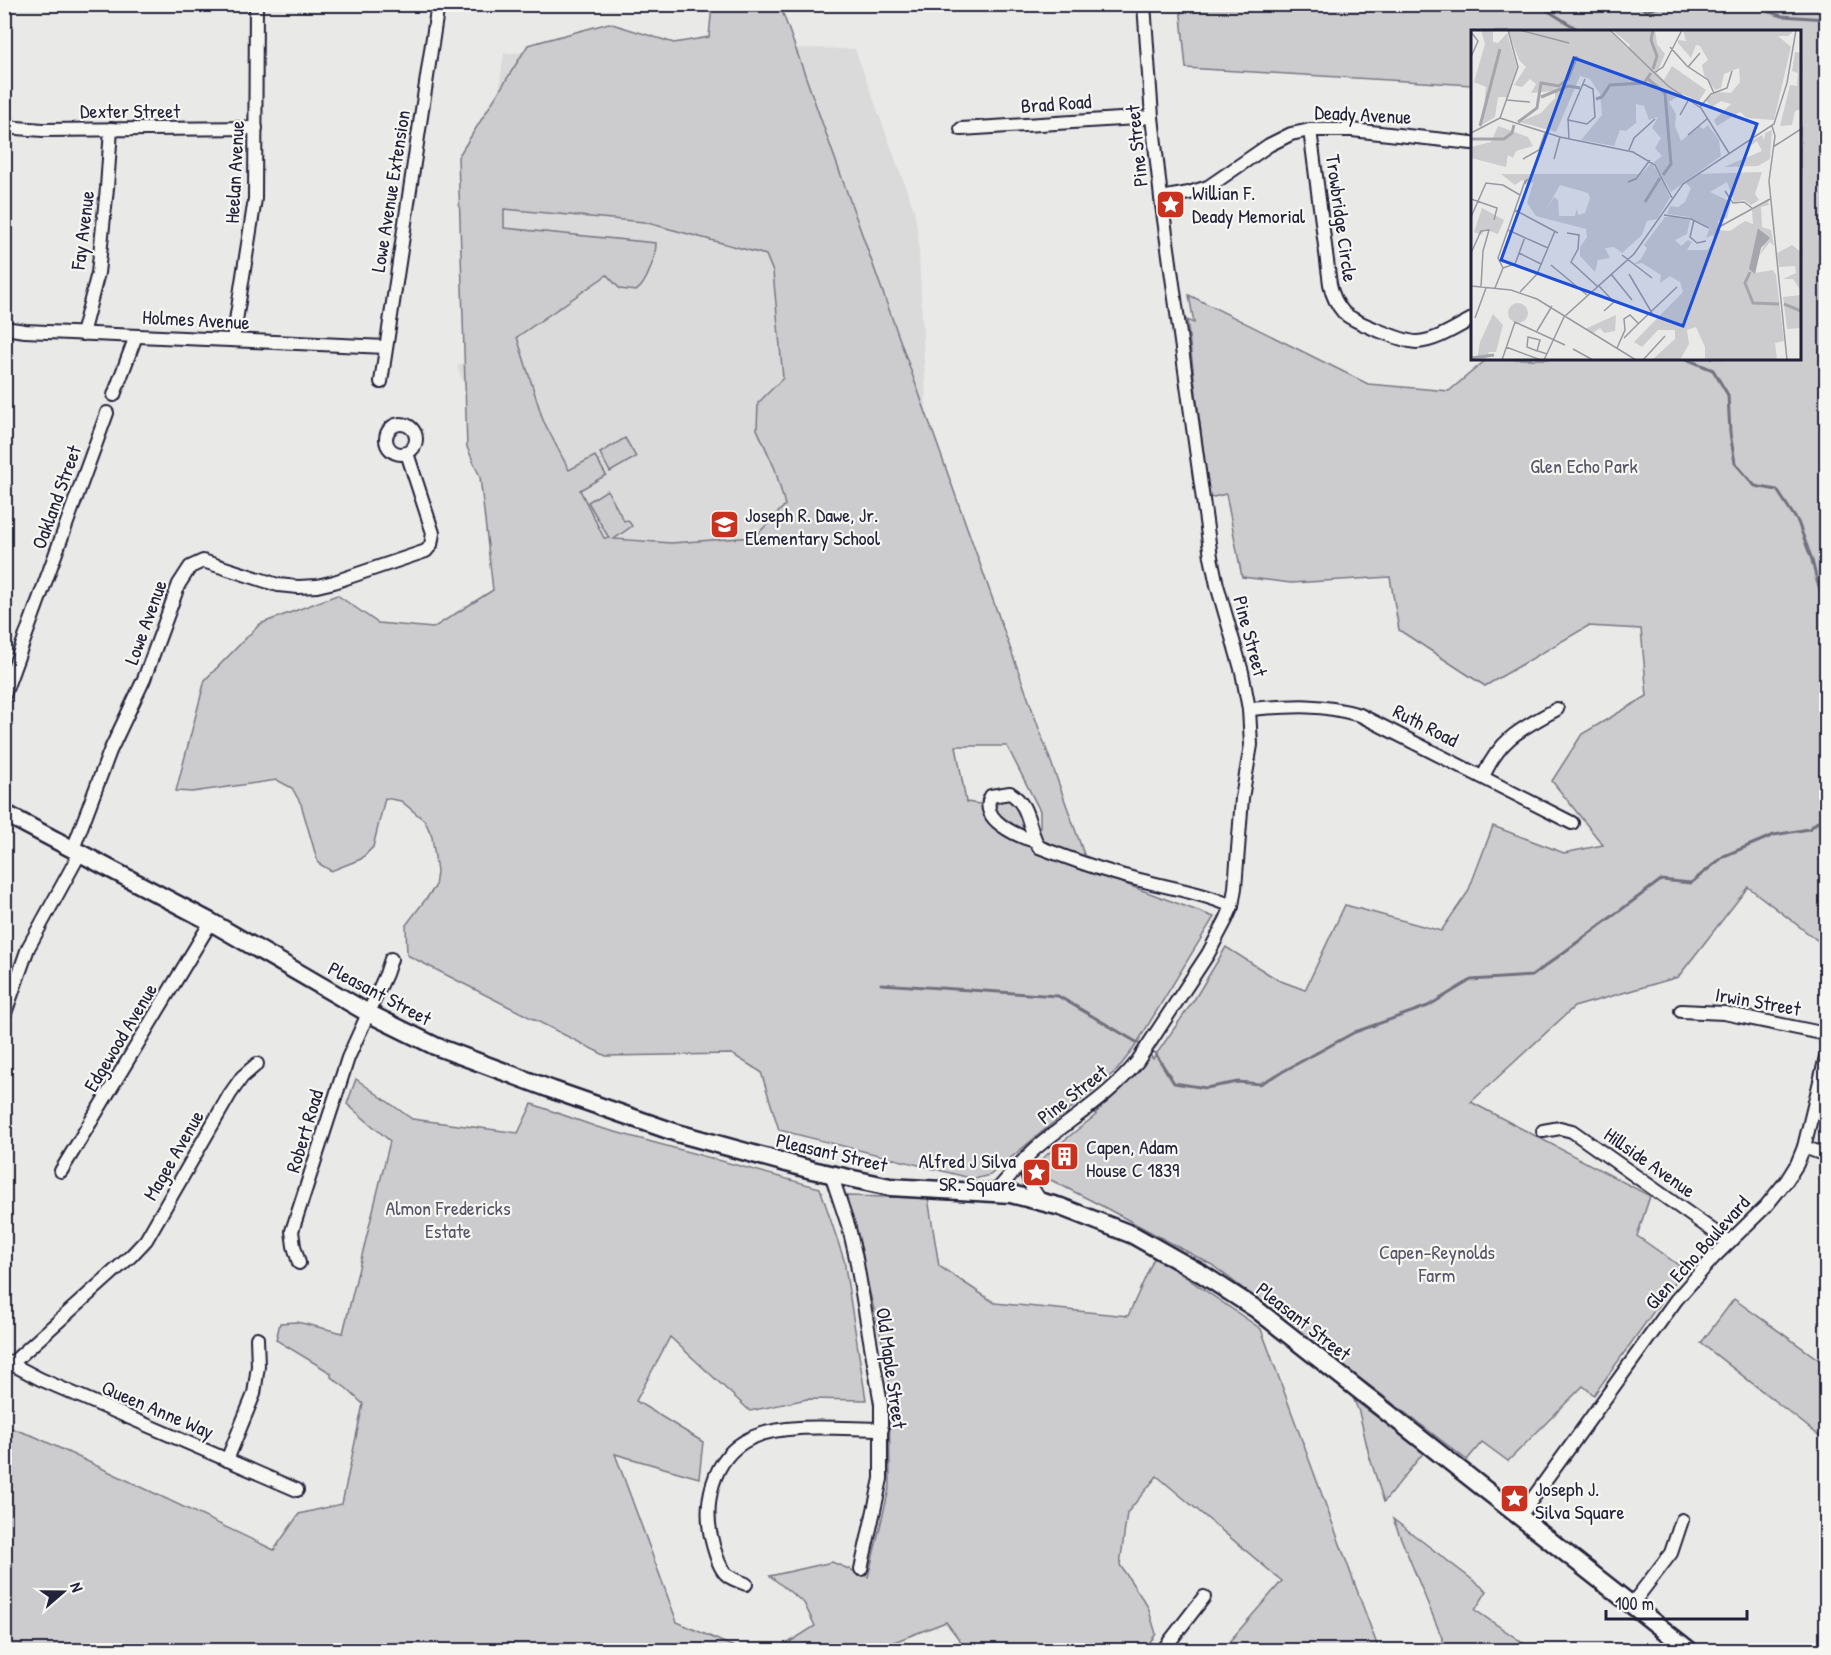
<svg xmlns="http://www.w3.org/2000/svg" width="1831" height="1655" viewBox="0 0 1831 1655" font-family="'Patrick Hand',sans-serif">
<style>
.built{fill:#dadada}
.green{fill:#ccccce;stroke:#777784;stroke-width:1.5;fill-rule:evenodd}
.lines{fill:none;stroke-linecap:round;stroke-linejoin:round}
.stream{stroke:#71717f;stroke-width:3}
.minor-casing{stroke:#22223b;stroke-width:16}
.major-casing{stroke:#22223b;stroke-width:21}
.minor{stroke:#f6f6f2;stroke-width:12}
.major{stroke:#f6f6f2;stroke-width:16}
.labels{text-anchor:middle;dominant-baseline:central;stroke-width:4.5;stroke-linejoin:round;paint-order:stroke}
.street-label{font-size:20px;fill:#22223b;stroke:#f6f6f2}
.poi-label{font-size:20px;fill:#22223b;stroke:#f6f6f2;text-anchor:start}
.park-label{font-size:20px;fill:#555567;stroke:#f6f6f2}
.inset-river{fill:none;stroke:#a5a5ac;stroke-width:3}
.inset-road{fill:none;stroke:#9999a2;stroke-width:1.5}
.view{fill:#1d4ed8;fill-opacity:0.15;stroke:#1d4ed8;stroke-width:3}
.inset-edge{fill:none;stroke:#22223b;stroke-width:3}
</style>
<rect width="100%" height="100%" fill="#e9e9e7"/>
<filter id="ink" filterUnits="userSpaceOnUse"><feTurbulence type="fractalNoise" baseFrequency=".0167" numOctaves="2"/><feDisplacementMap in="SourceGraphic" scale="12" xChannelSelector="R" yChannelSelector="G"/><feConvolveMatrix kernelMatrix="1 2 1 2 8 2 1 2 1" color-interpolation-filters="sRGB"/></filter>
<g filter="url(#ink)">
<polygon class="built" points="718,47 855,49 914,210 918,233 946,819 575,683 457,366 470,361 468,330 504,53"/>
<g class="green">
<path d="M 712,5 L 780,5 L 1090,871 L 1214,917 L 1134,1048 L 1117,1070 L 990,1175 L 974,1179 L 779,1130 L 761,1072 L 732,1054 L 606,1056 L 407,955 L 406,925 L 435,887 L 437,871 L 432,837 L 425,821 L 401,801 L 385,798 L 373,847 L 361,859 L 331,871 L 318,863 L 301,804 L 292,788 L 277,780 L 192,792 L 176,791 L 205,680 L 260,624 L 337,595 L 378,623 L 433,628 L 493,590 L 480,477 L 467,447 L 458,157 L 528,45 L 609,23 L 674,43 L 709,37 ZM 504,209 L 644,222 L 766,255 L 773,272 L 783,378 L 758,403 L 757,429 L 775,469 L 785,505 L 755,537 L 671,543 L 614,539 L 632,526 L 628,520 L 624,521 L 607,490 L 588,502 L 609,538 L 604,538 L 580,490 L 606,475 L 595,456 L 569,470 L 543,420 L 517,337 L 607,275 L 620,289 L 636,291 C 647,284 656,256 656,243 L 504,228 ZM 956,746 L 1007,746 L 1040,811 L 1040,827 L 1033,829 L 1009,797 L 994,806 L 966,802 Z"/>
<polygon points="1180,5 1826,5 1826,947 1748,887 1678,977 1574,1007 1471,1102 1650,1196 1637,1236 1684,1269 1594,1395 1583,1386 1508,1461 1482,1442 1467,1460 1212,1265 1104,1207 1053,1181 1038,1175 1036,1165 1052,1150 1096,1115 1095,1114 1150,1055 1153,1059 1194,1000 1226,947 1278,980 1305,990 1345,905 1441,931 1468,892 1493,826 1564,853 1603,845 1552,781 1582,734 1647,696 1641,629 1588,626 1485,686 1399,630 1390,577 1291,583 1242,577 1226,494 1209,498 1187,320 1194,323 1189,295 1368,384 1449,391 1487,359 1800,358 1800,32 1472,32 1472,85 1186,68"/>
<polygon points="625,438 636,457 610,472 600,453"/>
<polygon points="356,1079 412,1119 518,1133 532,1104 597,1127 820,1188 844,1260 866,1400 807,1399 750,1411 670,1337 636,1401 703,1442 699,1478 615,1454 677,1622 741,1650 5,1650 5,1426 36,1437 274,1550 299,1514 342,1504 363,1404 346,1388 331,1377 331,1373 276,1340 280,1323 297,1322 343,1333 390,1141 347,1104"/>
<polygon points="846,1196 928,1198 939,1266 995,1303 1128,1316 1155,1256 1261,1329 1379,1650 1222,1650 1282,1581 1157,1476 1127,1513 1120,1565 1148,1607 1156,1634 1144,1650 967,1650 946,1622 873,1650 777,1650 815,1626 804,1603 770,1576 832,1562 868,1577 890,1485 889,1370"/>
<polygon points="1734,1299 1826,1365 1826,1441 1701,1343"/>
<polygon points="1354,1400 1424,1452 1384,1502 1369,1455 1359,1412"/>
<polygon points="1393,1519 1487,1591 1475,1610 1526,1645 1522,1650 1447,1650"/>
</g>
<g class="lines">
<g class="stream">
<polyline points="1537,4 1582,32"/>
<polyline points="1638,4 1646,11 1667,4"/>
<polyline points="1745,4 1782,16 1826,19"/>
<polyline points="1684,358 1713,370 1728,395 1730,433 1735,463 1755,486 1777,490 1798,522 1812,560 1817,581 1826,605"/>
<polyline points="881,984 1058,996 1138,1043"/>
<polyline points="1155,1053 1174,1083 1206,1088 1238,1082 1260,1084 1355,1032 1428,1006 1471,980 1532,976 1661,880 1691,883 1724,856 1774,835 1809,829 1826,815"/>
</g>
<defs>
<g id="minor">
<polyline points="4,127 43,130 256,128"/>
<polyline points="961,129 1152,117"/>
<path d="M 1310,130 L 1330,284 C 1332,295 1337,305 1344,313 C 1354,322 1404,342 1417,342 C 1436,341 1455,328 1472,319"/>
<polyline points="1161,198 1189,193 1208,187 1269,145 1291,134 1310,130 1352,130 1472,143"/>
<polyline points="4,328 25,331 386,347"/>
<polyline points="82,334 98,273 107,188 111,129"/>
<polyline points="233,340 255,199 256,4"/>
<polyline points="381,382 438,4"/>
<polyline points="114,395 136,336"/>
<circle cx="401" cy="439" r="15"/>
<polyline points="4,695 107,413"/>
<path d="M 1249,709 C 1291,706 1319,703 1360,715 L 1572,823"/>
<path d="M 1483,777 C 1500,738 1521,729 1557,709"/>
<path d="M 1035,841 C 1017,836 978,819 991,796 L 1010,793 C 1031,806 1027,828 1039,847 C 1070,859 1100,870 1132,878 C 1165,887 1200,892 1232,906"/>
<polyline points="73,849 110,751 144,679 179,584 190,567 203,561 278,585 298,587 317,586 334,582 426,551 431,545 433,533 407,453"/>
<polyline points="1681,1011 1724,1013 1826,1034"/>
<polyline points="4,1016 28,948 80,853"/>
<polyline points="1543,1131 1560,1128 1572,1131 1729,1242"/>
<polyline points="1804,1147 1826,1155"/>
<path d="M 1027,1157 C 1025,1175 1030,1187 1041,1201"/>
<polyline points="61,1171 211,922"/>
<polyline points="831,1174 849,1228 856,1258 881,1404 881,1479 861,1569"/>
<path d="M 995,1192 C 1009,1178 1021,1161 1036,1148 C 1070,1119 1109,1097 1137,1062 L 1208,954 L 1226,920 L 1232,906 L 1235,888 L 1242,798 L 1251,745 L 1249,709 L 1242,672 L 1217,585 L 1211,557 L 1161,198 L 1152,117 L 1144,4"/>
<polyline points="299,1263 294,1246 292,1231 348,1058 386,974 391,959"/>
<polyline points="6,1361 40,1379 297,1490"/>
<polyline points="11,1364 131,1256 146,1240 230,1094 242,1077 257,1064"/>
<polyline points="227,1460 254,1394 258,1366 257,1338"/>
<polyline points="1520,1516 1676,1300 1713,1258 1766,1206 1787,1180 1797,1164 1804,1147 1826,1057"/>
<path d="M 746,1584 C 739,1581 731,1579 726,1574 C 719,1567 716,1555 713,1545 C 702,1506 711,1457 751,1438 C 785,1422 843,1429 882,1429"/>
<polyline points="1632,1604 1671,1553 1682,1520"/>
<polyline points="901,1650 902,1650"/>
<polyline points="1163,1650 1204,1597"/>
</g>
<polyline id="major" points="4,813 211,922 368,1013 435,1046 553,1090 677,1133 812,1170 890,1187 1011,1194 1061,1207 1133,1235 1202,1274 1256,1309 1689,1650"/>
</defs>
<use href="#minor" class="minor-casing"/>
<use href="#major" class="major-casing"/>
<use href="#minor" class="minor"/>
<use href="#major" class="major"/>
</g>
</g>
<defs>
<symbol id="sight-square" viewBox="-11 -11 22 22"><rect x="-9" y="-9" width="18" height="18" rx="4" fill="#c8321e" stroke="#f6f6f2"/><path d="M0-6L1.8-2.2L6-1.7L2.9 1.2L3.7 5.4L0 3.3L-3.7 5.4L-2.9 1.2L-6-1.7L-1.8-2.2Z" fill="#fff"/></symbol>
<symbol id="school-square" viewBox="-11 -11 22 22"><rect x="-9" y="-9" width="18" height="18" rx="4" fill="#c8321e" stroke="#f6f6f2"/><path d="M0-5L7-2L0 1L-7-2ZM-4 1L0 2.5L4 1V4Q0 6-4 4Z" fill="#fff"/></symbol>
<symbol id="building-square" viewBox="-11 -11 22 22"><rect x="-9" y="-9" width="18" height="18" rx="4" fill="#c8321e" stroke="#f6f6f2"/><path d="M-4-6H4V6H1V3H-1V6H-4ZM-2.5-4.3h1.7v1.8h-1.7ZM.8-4.3h1.7v1.8H.8ZM-2.5-1h1.7V.8h-1.7ZM.8-1h1.7V.8H.8Z" fill="#fff"/></symbol>
</defs>
<g fill-rule="evenodd">
<use href="#sight-square" x="1154" y="188" width="33" height="33"/>
<use href="#school-square" x="708" y="508" width="33" height="33"/>
<use href="#building-square" x="1048" y="1140" width="33" height="33"/>
<use href="#sight-square" x="1020" y="1156" width="33" height="33"/>
<use href="#sight-square" x="1498" y="1482" width="33" height="33"/>
</g>
<g class="labels">
<g class="street-label">
<text transform="translate(1056 103) rotate(-4)">Brad Road</text>
<text x="130" y="110">Dexter Street</text>
<text transform="translate(1363 114) rotate(3)">Deady Avenue</text>
<text transform="translate(1136 146) rotate(-96)">Pine Street</text>
<text transform="translate(234 172) rotate(-87)">Heelan Avenue</text>
<text transform="translate(390 191) rotate(-81)">Lowe Avenue Extension</text>
<text transform="translate(1342 218) rotate(82)">Trowbridge Circle</text>
<text transform="translate(82 230) rotate(-83)">Fay Avenue</text>
<text transform="translate(196 319) rotate(3)">Holmes Avenue</text>
<text transform="translate(56 497) rotate(-70)">Oakland Street</text>
<text transform="translate(145 622) rotate(-70)">Lowe Avenue</text>
<text transform="translate(1251 636) rotate(75)">Pine Street</text>
<text transform="translate(1426 725) rotate(27)">Ruth Road</text>
<text transform="translate(380 993) rotate(28)">Pleasant Street</text>
<text transform="translate(1758 1001) rotate(10)">Irwin Street</text>
<text transform="translate(120 1037) rotate(-59)">Edgewood Avenue</text>
<text transform="translate(1072 1094) rotate(-38)">Pine Street</text>
<text transform="translate(304 1131) rotate(-73)">Robert Road</text>
<text transform="translate(832 1152) rotate(13)">Pleasant Street</text>
<text transform="translate(173 1155) rotate(-60)">Magee Avenue</text>
<text transform="translate(1650 1162) rotate(35)">Hillside Avenue</text>
<text transform="translate(1697 1252) rotate(-48)">Glen Echo Boulevard</text>
<text transform="translate(1304 1321) rotate(38)">Pleasant Street</text>
<text transform="translate(892 1368) rotate(82)">Old Maple Street</text>
<text transform="translate(158 1409) rotate(23)">Queen Anne Way</text>
</g>
<g class="poi-label">
<text x="1192" y="192">Willian F.<tspan x="1192" dy="23">Deady Memorial</tspan></text>
<text x="745" y="514">Joseph R. Dawe, Jr.<tspan x="745" dy="23">Elementary School</tspan></text>
<text x="1086" y="1146">Capen, Adam<tspan x="1086" dy="23">House C 1839</tspan></text>
<text x="1016" y="1160" text-anchor="end">Alfred J Silva<tspan x="1016" dy="23">SR. Square</tspan></text>
<text x="1535" y="1488">Joseph J.<tspan x="1535" dy="23">Silva Square</tspan></text>
</g>
<g class="park-label">
<text x="1584" y="465">Glen Echo Park</text>
<text x="448" y="1207">Almon Fredericks<tspan x="448" dy="23">Estate</tspan></text>
<text x="1437" y="1251">Capen-Reynolds<tspan x="1437" dy="23">Farm</tspan></text>
</g>
</g>
<g transform="translate(1471 30)">
<rect width="330" height="330" fill="#e9e9e7"/>
<path d="M 10,0 L 22,0 L 22,12 L 27,13 L 36,3 L 46,37 L 36,67 L 27,67 L 24,87 L 11,95 L 15,57 L 3,52 L 14,14 ZM 37,0 L 139,0 L 157,19 L 159,15 L 141,0 L 184,0 L 186,14 L 194,24 L 186,43 L 193,50 L 201,36 L 235,60 L 228,71 L 211,64 L 198,72 L 205,84 L 204,96 L 210,111 L 228,96 L 232,99 L 237,95 L 248,110 L 250,126 L 200,162 L 183,132 L 191,126 L 184,118 L 190,108 L 181,98 L 187,87 L 178,90 L 173,76 L 165,74 L 165,93 L 155,101 L 149,100 L 143,116 L 110,110 L 131,85 L 129,64 L 119,49 L 109,46 L 85,102 L 48,92 L 70,83 L 84,68 L 84,61 L 60,63 L 65,54 L 59,49 L 51,57 L 43,55 L 55,37 L 48,30 ZM 212,0 L 324,0 L 317,6 L 307,6 L 320,17 L 303,90 L 276,88 L 269,82 L 246,96 L 243,90 L 260,74 L 250,71 L 241,77 L 234,70 L 245,62 L 260,63 L 269,52 L 268,38 L 253,44 L 250,58 L 244,60 L 233,45 L 231,35 L 237,30 L 229,16 L 225,15 L 220,28 L 207,13 L 207,10 L 215,11 ZM 324,22 L 330,23 L 330,79 L 324,81 L 321,95 L 309,96 L 319,55 L 326,56 L 327,43 L 321,41 ZM 27,96 L 57,107 L 62,116 L 45,121 L 42,128 L 37,125 L 35,137 L 0,128 L 0,117 L 20,112 ZM 301,100 L 299,129 L 287,136 L 253,137 L 291,121 L 286,111 L 281,115 L 278,112 L 291,105 L 293,110 L 294,103 ZM 180,133 L 191,147 L 199,168 L 186,189 L 176,191 L 171,205 L 151,223 L 143,217 L 134,218 L 139,228 L 127,230 L 124,242 L 109,226 L 109,217 L 116,207 L 115,199 L 65,186 L 56,173 L 62,153 L 51,150 L 44,155 L 30,144 L 170,144 ZM 89,155 L 117,163 L 119,168 L 114,183 L 107,185 L 106,178 L 104,186 L 88,186 L 87,170 L 83,167 L 73,183 ZM 291,142 L 284,164 L 288,170 L 280,175 L 273,170 L 263,172 L 256,152 L 239,162 L 260,172 L 256,188 L 247,191 L 247,200 L 259,201 L 274,191 L 282,194 L 281,180 L 297,170 L 298,175 L 290,177 L 291,197 L 300,200 L 303,216 L 299,212 L 288,226 L 297,207 L 288,198 L 279,236 L 284,243 L 302,240 L 305,245 L 313,311 L 304,313 L 306,330 L 234,330 L 234,317 L 225,297 L 216,300 L 218,314 L 209,330 L 181,330 L 204,309 L 204,300 L 187,300 L 171,317 L 163,312 L 212,262 L 209,252 L 199,246 L 189,253 L 190,245 L 171,233 L 163,234 L 170,229 L 176,218 L 173,215 L 194,187 L 203,187 L 219,190 L 216,204 L 204,210 L 210,216 L 217,210 L 221,212 L 216,220 L 236,220 L 244,212 L 242,205 L 235,208 L 239,197 L 217,187 L 196,184 L 199,176 L 207,177 L 214,172 L 220,158 L 215,153 L 227,144 ZM 11,178 L 33,190 L 27,204 L 13,199 L 11,205 L 3,202 ZM 321,215 L 330,222 L 330,261 L 322,249 L 312,249 L 325,243 L 324,236 L 308,237 L 306,223 ZM 330,265 L 330,298 L 316,299 L 312,267 ZM37 283a10 10 0 1 1 20 0a10 10 0 1 1-20 0ZM 22,284 L 32,295 L 25,322 L 18,322 L 15,330 L 6,330 L 9,312 ZM 145,285 L 144,301 L 133,303 L 129,298 L 122,303 L 114,299 Z" fill="#ccccce" fill-rule="evenodd"/>
<path d="M 287,198 L 299,208 L 290,218 L 284,244 L 278,239 Z" fill="#a5a5ac"/>
<path class="inset-river" d="M 182,39 L 186,26 L 180,10 L 182,0M 177,49 L 194,63 L 200,134 L 192,145M 70,67 L 97,56 L 109,58M 125,69 L 131,67 L 139,55 L 173,53 L 180,43M 47,92 L 66,78 L 70,53 L 88,56 L 97,49 L 106,26M 9,96 L 29,19M 0,109 L 33,109 L 41,103 L 43,95M 174,172 L 189,148M 279,242 L 274,253 L 282,273 L 308,274M 313,274 L 330,281M 0,328 L 23,325"/>
<path class="inset-road" d="M 48,0 L 98,13M 139,0 L 197,56 L 230,78 L 258,123M 0,2 L 7,11 L 0,27M 199,17 L 216,36 L 237,50 L 243,63M 217,37 L 229,23M 183,43 L 192,37 L 211,0M 36,70 L 59,72M 229,77 L 240,64 L 256,58 L 261,41M 209,85 L 218,69M 29,88 L 89,107 L 162,122 L 184,135 L 201,168M 29,88 L 47,37 L 37,0M 97,90 L 116,94 L 124,87 L 122,59 L 112,54M 301,96 L 304,106 L 298,151 L 316,330M 0,103 L 29,88M 217,105 L 236,89M 98,110 L 97,89 L 114,49M 302,117 L 330,99M 158,120 L 163,108 L 184,89M 52,129 L 68,120 L 74,103M 83,129 L 89,107M 164,149 L 157,152 L 165,149 L 179,130M 254,161 L 262,173 L 273,172 L 281,178M 0,169 L 26,178 L 23,190M 44,180 L 87,203M 193,185 L 220,189 L 238,198M 0,187 L 15,153 L 32,155 L 49,165M 223,190 L 219,207 L 226,213 L 235,211M 248,197 L 299,169M 37,200 L 77,218M 96,203 L 108,205 L 107,219 L 100,232 L 126,256M 0,223 L 10,201 L 18,200 L 12,221 L 10,257M 48,223 L 70,234M 151,225 L 181,248M 80,235 L 116,265M 32,238 L 27,228 L 54,151 L 56,150 L 54,154M 32,238 L 44,234 L 54,207M 140,244 L 161,270M 158,244 L 181,283M 127,255 L 143,272 L 133,281M 0,256 L 40,260 L 66,269 L 165,330M 24,258 L 32,238M 49,262 L 66,244 L 84,201M 4,288 L 15,258M 167,294 L 206,257M 66,301 L 81,276M 153,308 L 167,294M 35,317 L 70,330M 146,318 L 154,300 L 153,289 L 159,285 L 167,293M 102,319 L 122,330M 66,321 L 69,310 L 57,307 L 56,317 L 66,321 L 67,321 L 76,324M 31,330 L 44,292 L 94,315M 73,330 L 93,287 L 163,224 L 212,154 L 303,94 L 316,53 L 325,0M 172,330 L 194,306"/>
<path class="view" d="M 103,28 L 286,94 L 212,296 L 30,230 Z"/>
<rect width="330" height="330" class="inset-edge"/>
</g>
<rect width="1831" height="1655" fill="none" stroke="#f6f6f2" stroke-width="24"/>
<rect x="12" y="12" width="1807" height="1631" fill="none" stroke="#22223b" stroke-width="2" filter="url(#ink)"/>
<g transform="translate(63 1592) rotate(70)" stroke="#f6f6f2" stroke-width="4.5" paint-order="stroke">
<path d="M0-4.5L10 22L0 15L-10 22Z" fill="#22223b"/>
<text y="-9" font-size="16" font-weight="bold" text-anchor="middle" fill="#22223b">N</text>
</g>
<path d="M1606 1610v9h141v-9" fill="none" stroke="#22223b" stroke-width="3"/>
<text x="1615" y="1610" font-size="18" fill="#22223b" stroke="#f6f6f2" stroke-width="4.5" paint-order="stroke">100 m</text>
</svg>
